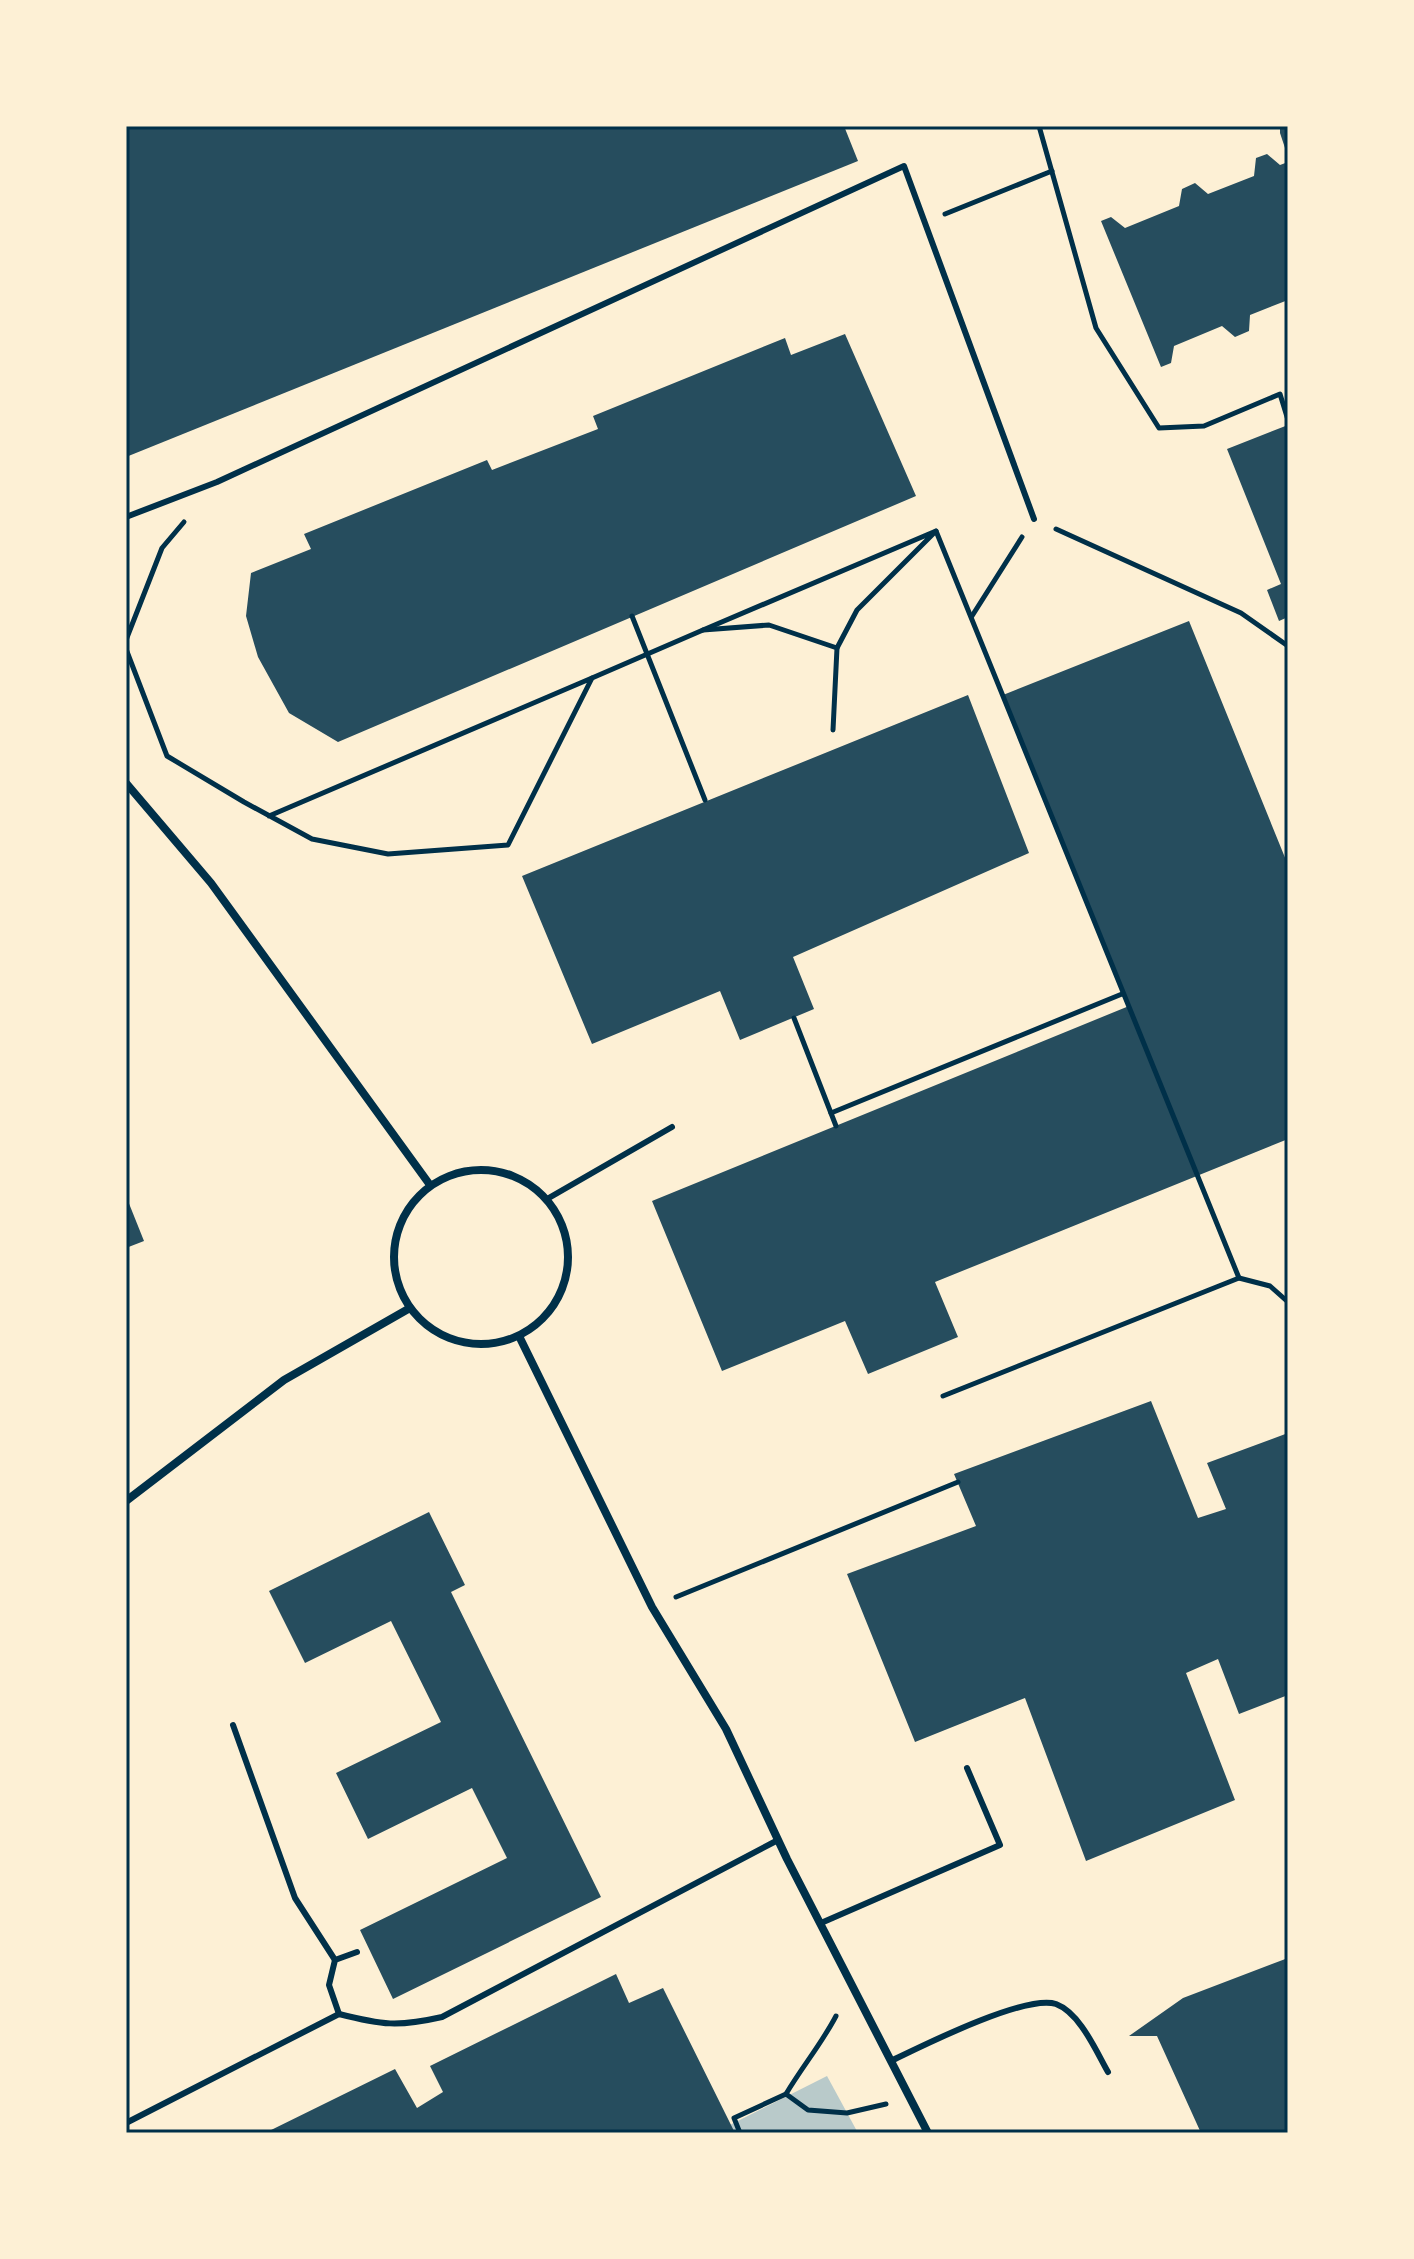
<svg xmlns="http://www.w3.org/2000/svg" width="1414" height="2259" viewBox="0 0 1414 2259" font-family="Inter,sans-serif">
<style>
.green{fill:#b9caca}
.building{fill:#264d5e}
.lines{fill:none;stroke-linecap:round;stroke-linejoin:round}
.path{stroke:#003049;stroke-width:5}
.service{stroke:#003049;stroke-width:6}
.minor{stroke:#003049;stroke-width:8}
.neatline{fill:none;stroke:#003049;stroke-width:3}
</style>
<rect width="100%" height="100%" fill="#fdf0d5"/>
<polygon class="green" points="827,2076 858,2133 714,2133"/>
<g class="building">
<polygon points="126,126 844,126 858,161 126,457"/>
<polygon points="1280,126 1288,126 1288,157 1280,133"/>
<polygon points="1267,154 1280,165 1288,162 1288,300 1250,315 1249,331 1235,337 1222,326 1174,346 1171,363 1161,367 1101,221 1111,217 1125,228 1179,206 1182,189 1195,183 1208,194 1254,176 1256,158"/>
<polygon points="845,334 916,496 338,742 289,713 258,657 246,616 251,573 311,549 304,534 487,460 492,470 598,429 593,416 785,338 791,355"/>
<polygon points="1288,425 1288,617 1279,621 1267,590 1281,584 1227,449"/>
<polygon points="1189,621 1288,865 1288,1139 935,1282 958,1337 868,1374 845,1321 722,1371 652,1201 1129,1006 1003,695"/>
<polygon points="968,695 1029,853 793,957 814,1009 740,1040 720,991 592,1044 522,876"/>
<polygon points="126,1196 144,1241 126,1248"/>
<polygon points="1151,1401 1198,1518 1226,1509 1207,1463 1288,1433 1288,1695 1239,1714 1218,1659 1186,1673 1235,1800 1086,1861 1025,1698 915,1742 847,1574 976,1526 954,1474"/>
<polygon points="429,1512 465,1585 451,1592 601,1897 393,1999 360,1930 507,1858 472,1788 368,1839 336,1773 441,1722 391,1621 305,1663 269,1591"/>
<polygon points="1288,1958 1288,2133 1201,2133 1157,2036 1129,2036 1183,1998"/>
<polygon points="616,1974 629,2003 663,1988 735,2133 265,2133 395,2069 417,2108 443,2092 430,2066"/>
</g>
<g class="lines">
<g class="path">
<polyline points="1039,126 1096,328 1159,428 1204,426 1280,394 1288,420"/>
<polyline points="945,214 1052,171"/>
<polyline points="1056,529 1241,613 1288,646"/>
<polyline points="936,531 1239,1278"/>
<polyline points="632,616 705,800"/>
<polyline points="972,616 1022,537"/>
<polyline points="703,630 936,531 857,610 837,648"/>
<polyline points="126,640 162,548 184,522"/>
<polyline points="126,649 167,756 244,802 312,839 388,854 508,845 592,678 269,816"/>
<polyline points="592,678 703,630 769,625 837,648 833,730"/>
<polyline points="794,1018 836,1126"/>
<polyline points="831,1113 1122,994"/>
<polyline points="943,1396 1239,1278 1270,1286 1288,1302"/>
<polyline points="676,1597 958,1482"/>
<path d="M 786,2094 C 802,2067 822,2043 836,2016"/>
<polyline points="740,2133 734,2118 786,2094 808,2110 847,2113 886,2104"/>
</g>
<g class="service">
<polyline points="126,517 217,482 904,166 1034,519"/>
<polyline points="547,1199 672,1127"/>
<polyline points="233,1725 295,1898 335,1960"/>
<polyline points="821,1923 1000,1845 967,1768"/>
<polyline points="339,2014 329,1985 335,1960 357,1952"/>
<path d="M 893,2060 C 924,2045 1026,1994 1056,2004 C 1080,2013 1096,2051 1108,2072"/>
<path d="M 126,2123 L 339,2014 C 382,2025 398,2027 442,2017 L 778,1840"/>
</g>
<g class="minor">
<polyline points="126,783 211,883 430,1185"/>
<circle cx="481" cy="1257" r="87"/>
<polyline points="519,1336 652,1607 726,1729 787,1859 928,2133"/>
<polyline points="126,1501 284,1380 410,1308"/>
</g>
</g>
<rect width="1414" height="2259" fill="none" stroke="#fdf0d5" stroke-width="256"/>
<rect x="128" y="128" width="1158" height="2003" class="neatline"/>
</svg>
